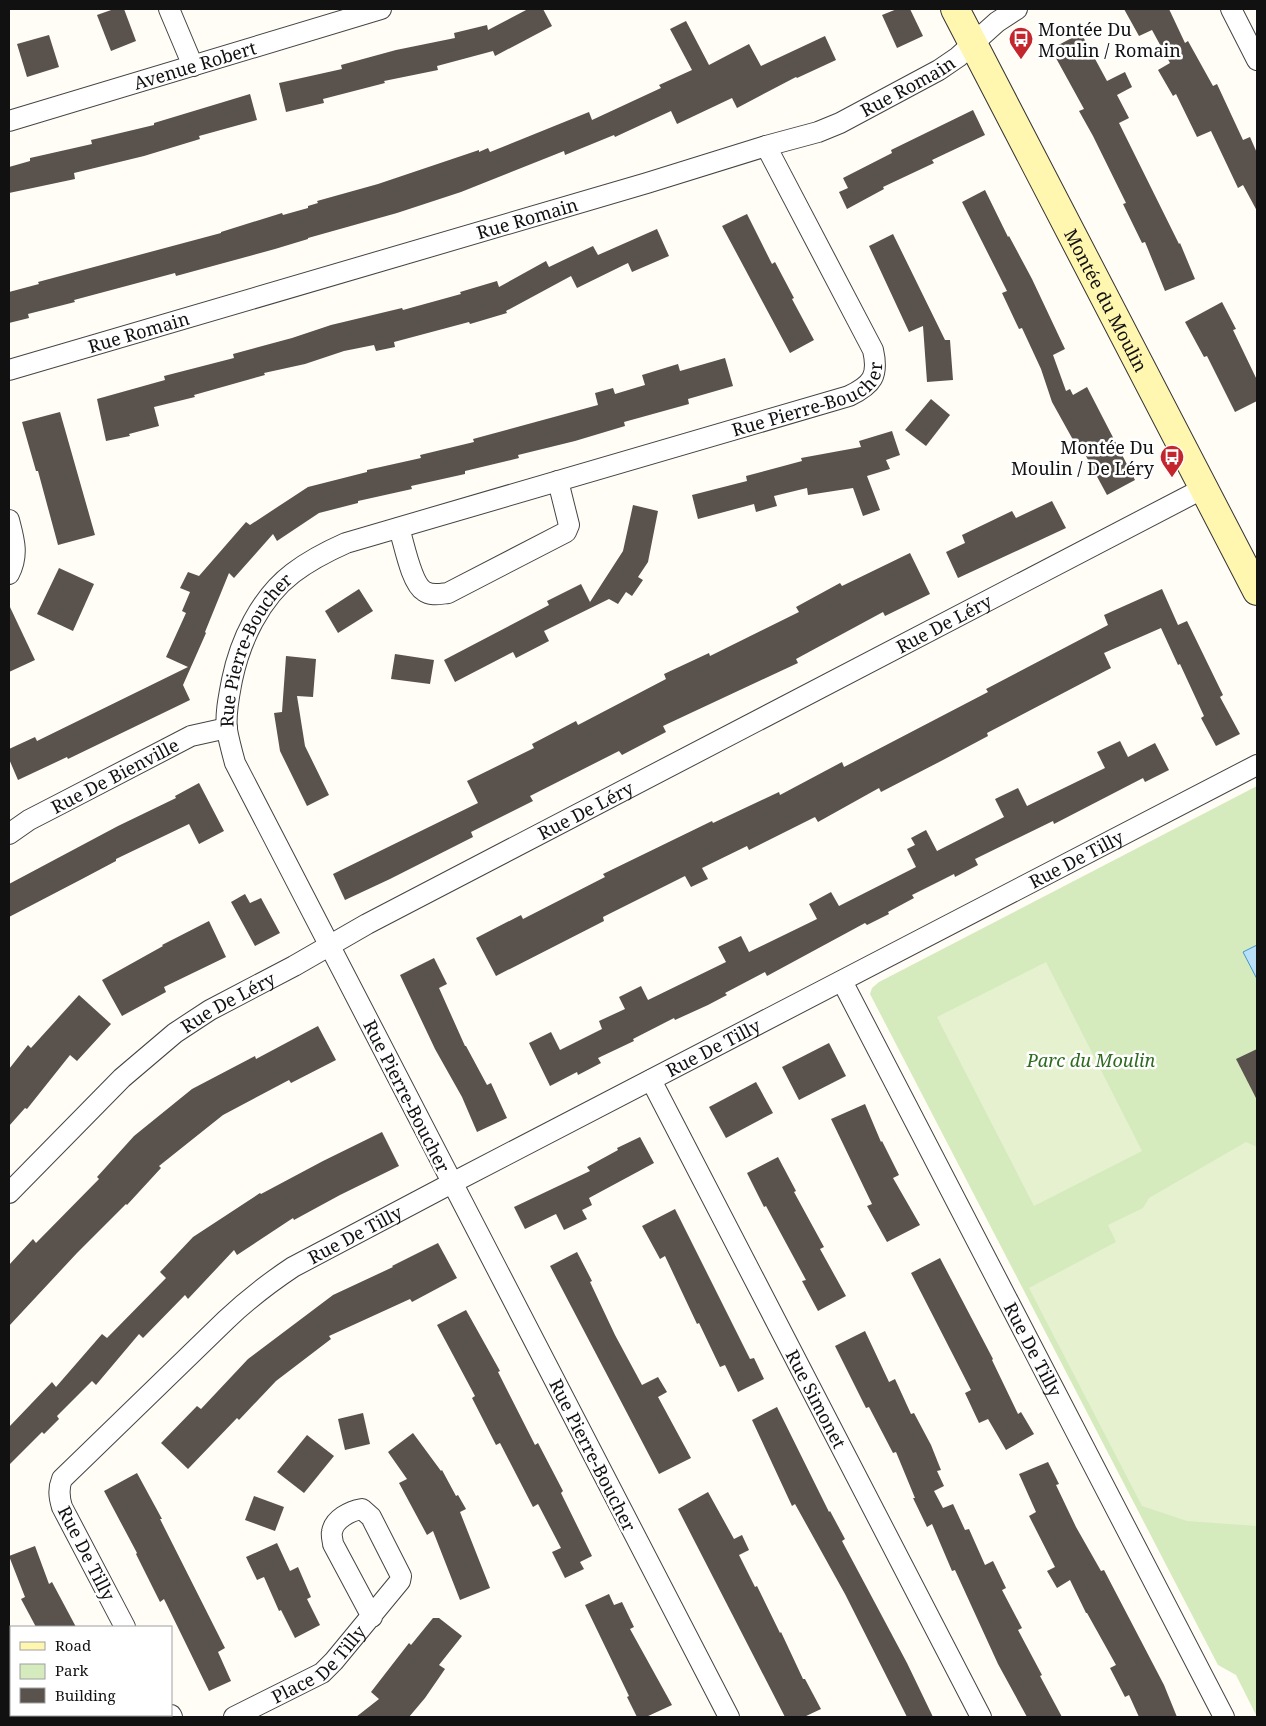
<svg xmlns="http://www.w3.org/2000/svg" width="1266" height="1726" viewBox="0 0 1266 1726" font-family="'Noto Serif',serif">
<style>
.green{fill:#d5ebbd}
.pitch{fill:#e6f2cf}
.water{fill:#b9e0f7;stroke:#3f96cf}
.building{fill:#5a524d}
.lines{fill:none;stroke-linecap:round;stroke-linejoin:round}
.street-casing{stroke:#444;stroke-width:22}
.secondary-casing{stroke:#333;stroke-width:30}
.street{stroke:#fff;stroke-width:20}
.secondary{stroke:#fff6b0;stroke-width:28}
.labels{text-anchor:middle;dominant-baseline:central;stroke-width:5;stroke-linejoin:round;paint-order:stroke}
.poi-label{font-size:18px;fill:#111;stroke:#fff;text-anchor:start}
.street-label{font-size:18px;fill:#111;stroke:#fff}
.park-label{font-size:18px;font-style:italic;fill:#2f6b1f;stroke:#fff}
</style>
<rect width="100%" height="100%" fill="#fffdf5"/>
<polygon class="green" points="1257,786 1257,1717 1236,1675 1218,1665 870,994 872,988 879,982"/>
<g class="pitch">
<polygon points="1046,962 1142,1151 1034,1206 937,1017"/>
<polygon points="1246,1142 1257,1147 1257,1526 1187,1521 1142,1506 1029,1288 1116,1242 1108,1225 1143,1208 1149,1198"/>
</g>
<polygon class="water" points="1257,945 1257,979 1243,952"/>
<g class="building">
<polygon points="114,9 124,9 136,41 111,51 97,15"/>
<polygon points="528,9 543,9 552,26 495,56 493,51 437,66 438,70 384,81 385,83 323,99 324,103 286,112 279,83 342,69 341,65 396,50 455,38 454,33 487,25 488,30"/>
<polygon points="897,9 910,9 923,36 897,48 882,15"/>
<polygon points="1124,9 1169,9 1185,43 1188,41 1213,86 1217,84 1243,140 1250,137 1257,153 1257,211 1243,185 1238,188 1211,131 1197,137 1176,94 1173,96 1158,70 1170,63 1152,30 1139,36"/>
<polygon points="686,21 709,65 749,44 761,66 825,36 836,60 797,78 796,77 737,108 732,98 677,124 671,111 615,137 614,135 565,155 564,151 461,192 397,213 308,238 308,239 275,249 176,276 175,273 74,300 75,302 28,314 29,318 9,323 9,292 39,284 38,282 221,233 221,232 282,213 283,215 308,208 308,206 318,203 317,201 378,184 479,150 479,152 488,148 490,152 589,112 592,120 661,88 659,85 692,70 670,29"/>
<polygon points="1081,33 1107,81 1125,72 1132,87 1117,95 1129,118 1119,123 1179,244 1180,243 1195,279 1165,291 1145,242 1142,243 1123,204 1126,203 1093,136 1079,111 1084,109 1051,49"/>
<polygon points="49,35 59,67 27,77 17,44"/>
<polygon points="250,94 257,120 199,136 200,139 144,156 74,173 75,179 9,193 9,167 30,161 30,158 92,144 91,140 154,125 154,123"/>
<polygon points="973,110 985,135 932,160 934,163 883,187 884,189 847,209 839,192 848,188 843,178 892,153 891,150"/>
<polygon points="985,190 1008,237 1009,236 1032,279 1065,349 1053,355 1066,391 1070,389 1073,395 1087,387 1135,480 1107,495 1080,445 1077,447 1052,402 1041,369 1022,328 1019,329 1002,293 1007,291 962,202"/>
<polygon points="747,214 772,264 775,262 794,298 792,299 814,340 790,353 722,226"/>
<polygon points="657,229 669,256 632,272 628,263 577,288 571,276 506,311 507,313 470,324 469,322 394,342 395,347 376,351 374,345 344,351 305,364 264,373 265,375 194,395 195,397 154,407 159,426 129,434 130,436 106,441 97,399 165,380 164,376 234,358 233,354 292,338 331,325 402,308 403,310 461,294 460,292 497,281 499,287 546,261 549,267 593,246 598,255"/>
<polygon points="893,234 945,340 950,340 953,380 927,382 923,326 909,332 869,246"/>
<polygon points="1222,302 1236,329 1233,330 1257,380 1257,401 1235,412 1207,356 1204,357 1185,322"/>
<polygon points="725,358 733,386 688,399 689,404 624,422 625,426 575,441 518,455 519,458 465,471 465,474 411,486 412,489 358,501 358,503 319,513 277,541 273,534 234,578 229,573 205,632 206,633 183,685 190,700 68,759 67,757 18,780 9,759 9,749 35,737 37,741 188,667 166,657 186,613 182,611 190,592 180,588 188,572 199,576 246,522 250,525 308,487 367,472 367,470 421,458 420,455 474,442 473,439 598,405 595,393 613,388 615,394 645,385 642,375 678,364 680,371"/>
<polygon points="931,399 950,415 926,446 905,430"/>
<polygon points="60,412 95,535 58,545 38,471 36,471 22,422"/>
<polygon points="892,431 900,455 886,460 890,469 867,476 880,510 863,516 853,488 808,495 807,488 774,496 777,506 756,512 754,504 698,519 692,495 747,481 746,476 802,461 801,458 861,447 859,441"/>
<polygon points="1052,501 1066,528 958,578 946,552 965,543 962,535 1012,511 1016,518"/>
<polygon points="633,505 658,511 648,562 638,577 643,580 632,596 626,592 618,604 609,599 544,631 549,641 516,658 513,652 455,682 444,660 549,605 547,601 581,584 590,602 623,551"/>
<polygon points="910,553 930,594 885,616 883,612 796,659 798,663 663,726 666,732 622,755 619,751 530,796 533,801 471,832 473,837 390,879 345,900 333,874 478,803 467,781 534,748 532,744 576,721 578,725 666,679 664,674 709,653 710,656 799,612 796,607 840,583 842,586"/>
<polygon points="59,568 94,584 73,631 37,614"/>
<polygon points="359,589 373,611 338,633 325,611"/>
<polygon points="1162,589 1178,625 1187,621 1223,695 1220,697 1240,734 1216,746 1201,718 1204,716 1180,664 1178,665 1161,628 1104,653 1111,668 987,733 988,736 943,760 881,792 879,788 818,822 815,817 749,850 747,846 702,868 708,879 691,887 685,876 603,917 604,921 496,976 476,938 521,915 523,919 605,877 603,874 712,821 713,823 779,792 780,795 842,762 844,767 988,692 986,689 1108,625 1104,615"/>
<polygon points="9,605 35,660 9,672"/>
<polygon points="395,654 434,660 430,684 391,679"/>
<polygon points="286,656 316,659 313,697 297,696 305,746 329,795 307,806 280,751 274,713 282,712"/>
<polygon points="1120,741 1128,757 1155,743 1169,770 1145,782 1143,778 1054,824 1053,821 975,859 978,865 955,877 954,874 912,895 914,898 888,912 889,914 867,925 865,923 767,976 765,972 725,993 727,995 708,1005 675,1020 674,1018 633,1039 634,1041 598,1058 601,1063 578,1075 577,1072 550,1086 529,1043 551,1032 560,1050 602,1029 599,1021 625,1009 619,997 641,986 648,1000 726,962 718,947 741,936 749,952 817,919 809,904 831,892 839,906 916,867 907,849 915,845 911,838 926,830 937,851 1004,817 995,799 1018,788 1027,806 1105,768 1097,752"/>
<polygon points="199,783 224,831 199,844 189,824 116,859 116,861 82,879 9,917 9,884 118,826 176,798 175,796"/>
<polygon points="245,894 250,903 261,898 280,933 255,946 231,902"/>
<polygon points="209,921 226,957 164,987 166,992 122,1016 102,980 163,946 162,945"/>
<polygon points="434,958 447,984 439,988 465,1046 466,1046 487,1085 491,1083 507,1118 477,1132 462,1097 435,1049 400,975"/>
<polygon points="79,995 111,1024 77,1061 70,1055 27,1109 25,1108 9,1126 9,1069 28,1045 31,1048"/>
<polygon points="318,1026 336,1060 291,1083 289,1080 223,1115 159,1166 161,1168 127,1205 126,1204 77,1253 9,1326 9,1265 33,1239 36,1243 99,1179 97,1177 134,1136 192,1089 255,1056 256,1059"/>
<polygon points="829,1043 846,1076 799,1100 782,1067"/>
<polygon points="1257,1049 1257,1100 1236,1059"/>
<polygon points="756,1082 773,1113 726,1138 709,1107"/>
<polygon points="865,1104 881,1142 882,1141 899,1175 893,1178 920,1225 887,1242 867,1206 872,1204 831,1119"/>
<polygon points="382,1132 399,1166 340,1195 294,1220 293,1218 237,1255 234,1250 188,1299 185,1295 143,1338 139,1334 96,1385 92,1381 57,1416 59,1419 44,1434 42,1432 9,1465 9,1427 52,1382 56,1387 102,1334 107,1338 166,1278 160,1272 193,1237 260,1193 261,1194 323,1161"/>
<polygon points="640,1137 654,1163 589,1198 592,1205 582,1210 587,1219 564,1230 556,1214 525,1229 514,1207 590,1171 587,1167 618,1150 617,1148"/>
<polygon points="778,1157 796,1191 794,1192 824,1247 820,1249 846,1296 818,1311 802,1281 806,1280 766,1206 764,1207 747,1173"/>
<polygon points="675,1209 750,1359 754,1358 764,1379 738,1392 725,1365 720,1367 699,1323 697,1324 665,1256 660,1259 642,1226"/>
<polygon points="438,1243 457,1278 412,1302 410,1299 329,1336 331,1339 276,1381 239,1420 237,1418 188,1469 161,1443 197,1406 201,1409 248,1359 333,1295 393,1267 392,1266"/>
<polygon points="577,1252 592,1281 590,1282 615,1335 642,1385 658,1377 667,1392 658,1397 691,1458 659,1474 550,1266"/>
<polygon points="940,1258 993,1359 992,1360 1018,1414 1021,1412 1034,1434 1006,1450 988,1419 979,1423 965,1393 971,1390 911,1273"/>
<polygon points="466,1310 500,1371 498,1372 535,1445 538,1443 563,1491 561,1493 592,1556 580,1562 584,1569 565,1578 552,1552 561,1548 538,1504 533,1507 500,1443 496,1445 472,1398 475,1396 437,1325"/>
<polygon points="865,1331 889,1382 895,1379 911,1414 914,1413 931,1445 941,1470 937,1471 944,1486 934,1491 943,1508 953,1504 965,1530 969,1529 985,1565 993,1561 1006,1588 1002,1590 1022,1628 1018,1630 1042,1675 1040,1676 1062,1717 1027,1717 998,1664 955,1570 952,1571 932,1524 927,1527 913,1498 915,1498 896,1452 893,1453 869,1407 866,1408 835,1346"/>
<polygon points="777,1407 829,1512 830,1511 845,1539 842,1541 907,1663 933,1717 907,1717 845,1594 795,1504 792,1506 752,1420"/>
<polygon points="363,1413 370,1444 345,1450 338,1419"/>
<polygon points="413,1433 441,1471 442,1470 456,1496 458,1495 466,1509 460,1512 490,1588 460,1600 433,1531 427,1535 399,1483 407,1479 388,1452"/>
<polygon points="307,1435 334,1456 304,1493 277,1472"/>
<polygon points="1048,1462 1059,1484 1056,1485 1076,1527 1101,1571 1104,1570 1164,1685 1177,1717 1139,1717 1129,1695 1125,1697 1110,1668 1116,1665 1087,1613 1086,1613 1070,1580 1057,1588 1047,1571 1055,1567 1029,1516 1036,1512 1019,1474"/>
<polygon points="137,1473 162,1519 160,1519 225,1648 218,1652 231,1681 209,1691 164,1599 160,1602 136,1554 137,1553 104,1491"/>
<polygon points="708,1492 734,1539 742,1535 749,1550 739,1555 755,1587 757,1586 780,1633 781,1632 803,1679 805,1679 821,1709 804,1717 785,1717 678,1509"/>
<polygon points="254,1496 284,1507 275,1531 245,1520"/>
<polygon points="277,1543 290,1571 298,1567 311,1597 307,1599 320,1625 295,1638 281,1610 279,1611 264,1577 257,1580 246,1557"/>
<polygon points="35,1546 49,1584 52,1582 76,1627 36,1627 21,1599 25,1597 9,1556"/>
<polygon points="609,1594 614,1605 622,1602 634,1627 630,1629 672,1705 646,1717 637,1717 627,1697 629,1696 585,1605"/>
<polygon points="433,1618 439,1618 462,1636 439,1665 445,1669 425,1698 409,1717 356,1717 379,1699 371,1692 409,1643 411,1645"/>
</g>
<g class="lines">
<defs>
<g id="street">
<polyline points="169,9 193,66"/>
<polyline points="1231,9 1257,60"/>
<path id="s1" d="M 9,121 L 381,9"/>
<path id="s2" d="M 9,370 L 647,183 L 766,146 L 818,132 L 840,123 L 939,70 L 958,57 L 997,22 L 1017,9"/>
<path d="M 9,520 C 14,539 19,555 9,574"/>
<path d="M 399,528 C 404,543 411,583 424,591 C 431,596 439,594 448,593 L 566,532 L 569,525 L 558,481"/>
<path id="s3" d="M 9,834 L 29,820 L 62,803 L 191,736 L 227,728"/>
<path id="s4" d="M 842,981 L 1224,1717"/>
<path id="s5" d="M 651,1080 L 981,1717"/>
<path id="s6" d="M 9,1193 L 122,1078 L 175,1033 L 210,1010 L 294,966 L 367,924 L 1204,488"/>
<path id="s7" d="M 125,1627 L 62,1507 C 59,1497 58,1489 62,1479 L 226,1320 C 247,1300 269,1283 293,1267 L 452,1183 L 1257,765"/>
<polyline points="171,1715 172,1717"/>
<path id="s8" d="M 234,1717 L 322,1673 L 334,1661 L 400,1581 L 401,1576 L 371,1517 L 362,1509 C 350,1511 334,1519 332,1532 C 331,1536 333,1541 333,1544 L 372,1617"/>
<path id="s9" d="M 729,1717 L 235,763 C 232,752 229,741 227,730 C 225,714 229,696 232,680 C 240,641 260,598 293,573 C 310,560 328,551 346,543 L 849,396 C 872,385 879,376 873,350 L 766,146"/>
</g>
<g id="secondary">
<path id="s10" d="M 955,9 L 1257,591"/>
</g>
</defs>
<use href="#street" class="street-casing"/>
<use href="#secondary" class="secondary-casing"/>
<use href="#street" class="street"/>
<use href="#secondary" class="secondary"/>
</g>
<defs>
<symbol id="bus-pin" viewBox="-11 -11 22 30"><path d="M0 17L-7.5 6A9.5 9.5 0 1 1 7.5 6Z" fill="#c4262e" stroke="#fff"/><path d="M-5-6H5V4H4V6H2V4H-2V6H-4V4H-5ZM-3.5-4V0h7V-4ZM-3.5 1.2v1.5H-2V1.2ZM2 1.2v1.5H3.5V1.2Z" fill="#fff"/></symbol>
</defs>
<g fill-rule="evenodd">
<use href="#bus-pin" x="1007" y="25" width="28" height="38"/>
<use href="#bus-pin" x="1158" y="443" width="28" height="38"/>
</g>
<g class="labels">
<g class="poi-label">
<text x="1038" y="29">Montée Du<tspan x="1038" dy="21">Moulin / Romain</tspan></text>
<text x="1154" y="447" text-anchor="end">Montée Du<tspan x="1154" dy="21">Moulin / De Léry</tspan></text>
</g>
<g class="street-label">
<text stroke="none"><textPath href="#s1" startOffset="194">Avenue Robert</textPath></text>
<text stroke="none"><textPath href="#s2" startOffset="944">Rue Romain</textPath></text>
<text stroke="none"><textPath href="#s2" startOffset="540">Rue Romain</textPath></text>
<text stroke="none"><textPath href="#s10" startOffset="328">Montée du Moulin</textPath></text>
<text stroke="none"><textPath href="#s2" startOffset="135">Rue Romain</textPath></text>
<text stroke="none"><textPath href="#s9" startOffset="1832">Rue Pierre-Boucher</textPath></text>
<text stroke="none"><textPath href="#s6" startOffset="1102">Rue De Léry</textPath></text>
<text stroke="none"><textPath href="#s9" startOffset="1195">Rue Pierre-Boucher</textPath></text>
<text stroke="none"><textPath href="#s3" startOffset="121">Rue De Bienville</textPath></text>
<text stroke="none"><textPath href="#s6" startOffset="698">Rue De Léry</textPath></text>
<text stroke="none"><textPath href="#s7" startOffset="1361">Rue De Tilly</textPath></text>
<text stroke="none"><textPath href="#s6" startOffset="292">Rue De Léry</textPath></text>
<text stroke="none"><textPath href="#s7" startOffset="952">Rue De Tilly</textPath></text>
<text transform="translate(407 1096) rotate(63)">Rue Pierre-Boucher</text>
<text stroke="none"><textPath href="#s7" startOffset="548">Rue De Tilly</textPath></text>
<text stroke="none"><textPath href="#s4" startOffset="415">Rue De Tilly</textPath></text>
<text stroke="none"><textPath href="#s5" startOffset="359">Rue Simonet</textPath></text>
<text transform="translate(593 1455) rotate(63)">Rue Pierre-Boucher</text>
<text transform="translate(87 1553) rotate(63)">Rue De Tilly</text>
<text stroke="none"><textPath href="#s8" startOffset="101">Place De Tilly</textPath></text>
</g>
<g class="park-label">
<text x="1091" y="1060">Parc du Moulin</text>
</g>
</g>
<rect width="1266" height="1726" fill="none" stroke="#111111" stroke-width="20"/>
<rect x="10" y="1626" width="162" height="90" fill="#ffffff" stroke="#a0a0a0"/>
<rect x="20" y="1642" width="25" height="8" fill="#fff6b0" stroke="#a0a0a0"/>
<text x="55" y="1651" font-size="15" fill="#111111">Road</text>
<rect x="20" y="1664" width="25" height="15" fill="#d5ebbd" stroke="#a0a0a0"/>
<text x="55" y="1676" font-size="15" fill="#111111">Park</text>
<rect x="20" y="1688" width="25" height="15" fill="#5a524d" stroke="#a0a0a0"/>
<text x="55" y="1701" font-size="15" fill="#111111">Building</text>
</svg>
